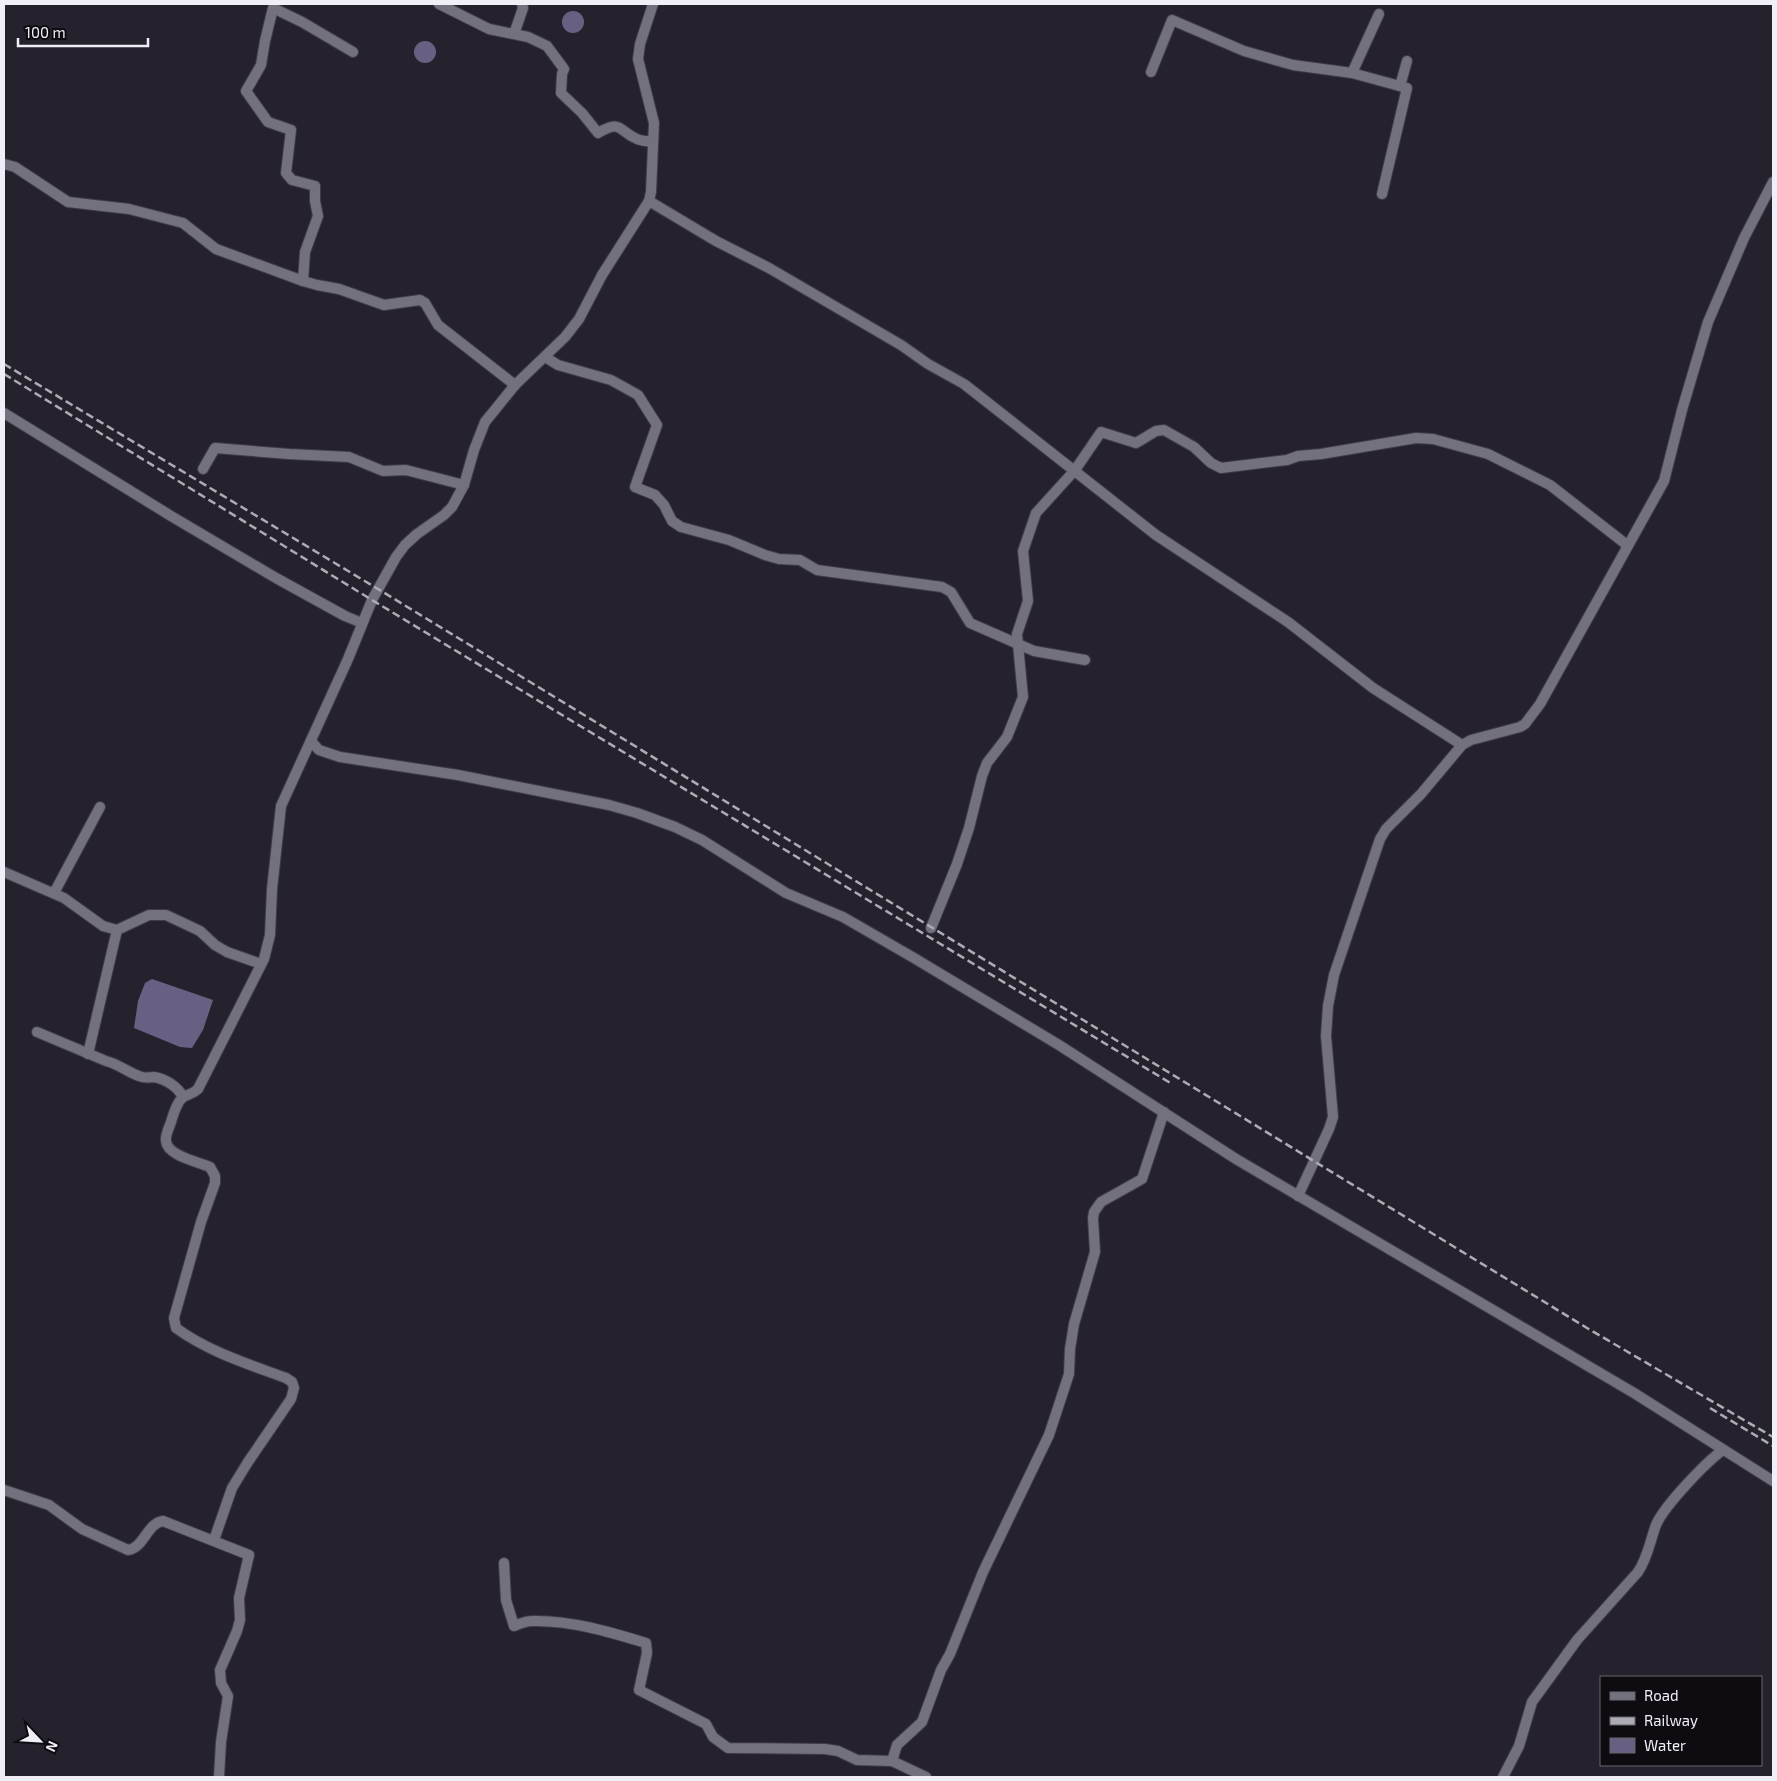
<svg xmlns="http://www.w3.org/2000/svg" width="1777" height="1781" viewBox="0 0 1777 1781" font-family="'Exo 2',sans-serif">
<style>
.water{fill:#686083}
.lines{fill:none;stroke-linecap:round;stroke-linejoin:round}
.minor-casing{stroke:#403d47;stroke-width:12}
.minor{stroke:#74717f;stroke-width:10}
.rail{stroke:#adabb4;stroke-width:2.5;stroke-dasharray:8 4;stroke-linecap:butt}
</style>
<rect width="100%" height="100%" fill="#25222d"/>
<g class="water">
<circle cx="573" cy="22" r="11"/>
<circle cx="425" cy="52" r="11"/>
<polygon points="152,979 213,1000 203,1030 192,1048 180,1047 134,1028 138,1001 145,983"/>
</g>
<g class="lines">
<defs>
<g id="minor">
<path d="M 439,4 L 489,29 L 528,37 L 547,46 L 564,69 L 562,74 L 561,93 L 582,113 L 598,133 C 622,119 618,131 637,139 C 641,141 648,141 653,142"/>
<polyline points="514,34 523,8 522,4"/>
<polyline points="1151,72 1172,20 1244,51 1293,65 1352,73 1407,88 1382,194"/>
<polyline points="1352,73 1379,14"/>
<polyline points="1400,86 1407,61"/>
<polyline points="4,164 15,167 68,202 129,209 183,223 216,249 303,281 317,285 339,289 384,305 420,300 425,303 438,325 515,385"/>
<polyline points="649,201 716,241 769,268 901,345 928,364 964,384 1156,535 1288,622 1373,688 1462,745"/>
<polyline points="303,281 305,252 318,216 315,201 315,186 292,180 286,173 291,130 268,122 246,91 261,65 265,41 273,8 302,22 353,52"/>
<polyline points="545,357 558,365 611,380 638,395 657,425 635,487 655,495 664,505 672,521 681,527 729,540 765,555 779,559 800,560 817,570 942,587 951,592 970,623 1034,651 1085,660"/>
<polyline points="4,413 171,516 276,578 345,616 362,623"/>
<polyline points="203,469 215,448 289,454 349,457 383,471 406,470 464,485"/>
<polyline points="311,741 319,750 340,757 458,775 609,805 637,813 675,827 702,840 786,893 843,917 914,958 1059,1045 1236,1159 1634,1393 1773,1481"/>
<polyline points="4,872 64,898 103,926 117,930 149,915 166,915 200,931 215,945 227,952 261,964"/>
<polyline points="54,893 100,807"/>
<polyline points="931,928 957,864 969,828 982,776 987,763 1007,737 1023,697 1017,634 1028,601 1023,551 1036,513 1075,470 1101,432 1136,443 1156,431 1164,430 1194,447 1211,463 1221,468 1287,460 1298,456 1321,454 1416,438 1433,439 1488,454 1550,485 1627,545"/>
<path d="M 37,1032 L 106,1061 C 119,1064 130,1074 142,1077 C 146,1078 151,1077 154,1077 C 166,1079 178,1087 183,1097"/>
<polyline points="88,1054 117,930"/>
<polyline points="1298,1196 1329,1129 1333,1117 1326,1036 1328,1006 1334,975 1380,839 1386,829 1421,794 1462,745 1471,740 1520,727 1525,724 1540,704 1664,481 1682,410 1708,322 1744,238 1773,182"/>
<path d="M 4,1490 L 49,1505 L 82,1529 L 128,1550 C 144,1548 147,1523 163,1521 L 249,1555 L 239,1598 L 240,1620 L 237,1631 L 220,1670 L 221,1683 L 228,1696 L 221,1742 L 219,1777"/>
<path d="M 214,1540 L 232,1488 L 248,1462 L 291,1399 L 294,1388 L 292,1382 L 286,1378 C 248,1364 209,1352 176,1328 L 174,1318 L 201,1222 L 215,1183 L 215,1176 L 210,1167 C 199,1162 167,1156 166,1141 C 165,1135 169,1128 171,1122 C 173,1115 176,1104 182,1098 C 187,1094 192,1095 198,1089 L 264,959 L 270,935 L 272,889 L 281,806 L 348,659 L 372,600 L 396,557 L 405,545 L 417,534 L 444,515 L 452,507 L 464,485 L 474,450 L 485,422 L 515,385 L 565,337 L 579,319 L 602,275 L 649,201 L 651,192 L 654,123 L 638,59 L 640,44 L 653,4"/>
<path d="M 504,1563 L 506,1600 L 514,1626 C 519,1624 526,1621 532,1621 C 570,1620 610,1632 646,1643 L 647,1653 L 639,1690 L 706,1724 L 713,1737 L 728,1748 L 825,1749 L 838,1751 L 857,1760 L 892,1761 L 926,1777"/>
<polyline points="892,1761 897,1745 922,1722 941,1670 950,1654 983,1572 1049,1435 1069,1374 1070,1349 1074,1324 1095,1252 1093,1218 1094,1212 1101,1202 1142,1179 1164,1112"/>
<path d="M 1503,1777 L 1519,1746 L 1532,1702 L 1577,1640 L 1638,1572 C 1648,1557 1650,1541 1656,1525 C 1664,1506 1706,1462 1723,1450"/>
</g>
</defs>
<use href="#minor" class="minor-casing"/>
<use href="#minor" class="minor"/>
<g class="rail">
<polyline points="4,364 378,589 1587,1328 1773,1437"/>
<polyline points="4,374 372,600 1172,1084"/>
<polyline points="1710,1408 1773,1446"/>
</g>
</g>
<rect width="1777" height="1781" fill="none" stroke="#f0eef6" stroke-width="10"/>
<rect x="1600" y="1676" width="162" height="90" fill="#0e0c11" stroke="#68666d"/>
<rect x="1610" y="1692" width="25" height="8" fill="#74717f" stroke="#68666d"/>
<text x="1644" y="1701" font-size="15" fill="#f0eef6">Road</text>
<rect x="1610" y="1717" width="25" height="8" fill="#adabb4" stroke="#68666d"/>
<text x="1644" y="1726" font-size="15" fill="#f0eef6">Railway</text>
<rect x="1610" y="1738" width="25" height="15" fill="#686083" stroke="#68666d"/>
<text x="1644" y="1751" font-size="15" fill="#f0eef6">Water</text>
<g transform="translate(40 1741) rotate(115)" stroke="#0e0c11" stroke-width="4" paint-order="stroke">
<path d="M0-4L9 19L0 12L-9 19Z" fill="#f0eef6"/>
<text y="-8" font-size="14" font-weight="bold" text-anchor="middle" fill="#f0eef6">N</text>
</g>
<path d="M18 38v8h130v-8" fill="none" stroke="#f0eef6" stroke-width="2.5"/>
<text x="25" y="38" font-size="15" fill="#f0eef6" stroke="#0e0c11" stroke-width="4" paint-order="stroke">100 m</text>
</svg>
